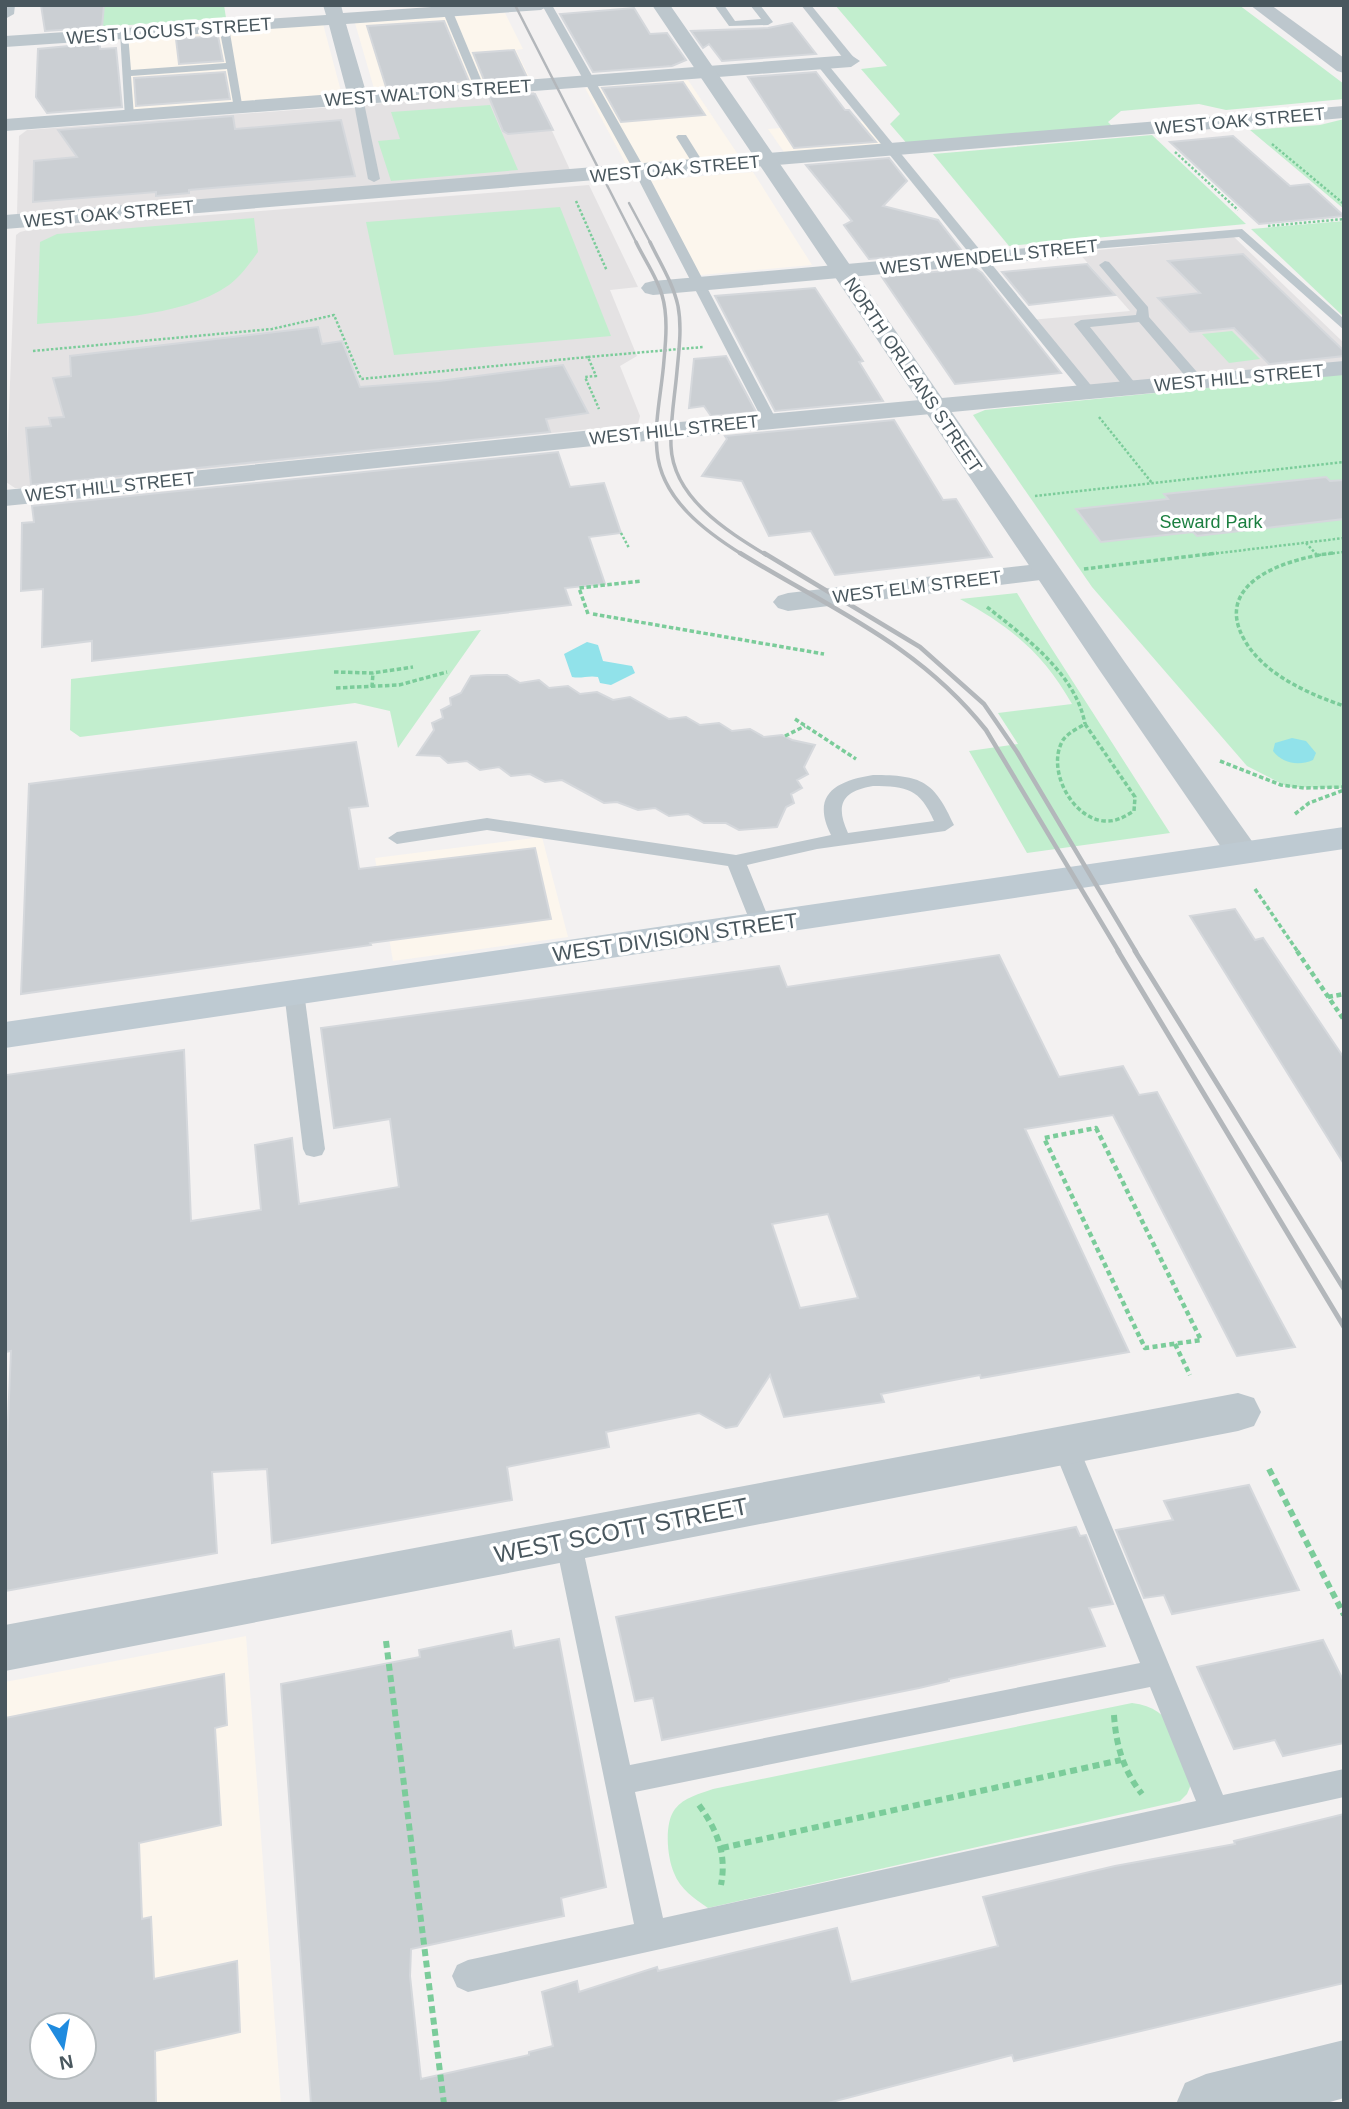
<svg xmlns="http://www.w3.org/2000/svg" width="1349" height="2109" viewBox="0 0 1349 2109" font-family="Arial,sans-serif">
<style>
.commercial{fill:#fcf6ed;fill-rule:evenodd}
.education{fill:#e4e2e3}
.green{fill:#c2eece}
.water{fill:#91e2ea}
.building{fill:#cbcfd3;stroke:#d5d8dc;stroke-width:2;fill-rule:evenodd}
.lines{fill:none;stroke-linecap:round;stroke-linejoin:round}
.path-far3{stroke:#7bcc9a;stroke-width:2.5;stroke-dasharray:2.5 2;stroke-linecap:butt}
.path-far2{stroke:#7bcc9a;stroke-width:3.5;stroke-dasharray:4.5 2.5;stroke-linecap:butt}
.path-far1{stroke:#7bcc9a;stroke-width:4.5;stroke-dasharray:5 3.5;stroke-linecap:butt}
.path{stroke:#7bcc9a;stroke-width:6;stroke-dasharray:7 4.5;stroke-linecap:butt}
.service{fill:#bdc7cd;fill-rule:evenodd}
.minor{fill:#bdc7cd;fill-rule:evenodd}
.tertiary{fill:#bdc7cd;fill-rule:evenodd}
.secondary{fill:#becad2;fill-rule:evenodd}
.rail-far3{stroke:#b3b7bb;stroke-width:2.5}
.rail-far2{stroke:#b3b7bb;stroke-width:3.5}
.rail-far1{stroke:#b3b7bb;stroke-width:4.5}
.rail{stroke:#b3b7bb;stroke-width:5}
.labels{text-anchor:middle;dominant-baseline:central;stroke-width:7;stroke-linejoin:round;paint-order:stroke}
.far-street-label{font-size:18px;fill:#49575e;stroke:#fff}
.far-park-label{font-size:18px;fill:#1b7f40;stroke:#fff}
.street-label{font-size:21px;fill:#49575e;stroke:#fff}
.near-street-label{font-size:24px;fill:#49575e;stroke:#fff}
</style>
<rect width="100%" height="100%" fill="#f3f1f1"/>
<g class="commercial">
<polygon points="505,13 523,49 516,50 531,81 375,92 355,23"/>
<polygon points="323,24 342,95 129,111 124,38"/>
<polygon points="688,80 741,159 628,168 585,88"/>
<polygon points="868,121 889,147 786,155 768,129"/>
<polygon points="753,172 812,265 690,276 639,181"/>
<polygon points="542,837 568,937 393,961 375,858"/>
<path d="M 246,1636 L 281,2104 L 5,2104 L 5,1682 ZM 42,2025 L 84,2025 L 84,2067 L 42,2067 Z"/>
</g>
<g class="education">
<polygon points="534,92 571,172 17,214 19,136 27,130"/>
<polygon points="589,185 638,287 610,290 637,356 620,366 640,416 638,424 22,488 15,488 6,482 16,235 20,232 32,229"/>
<polygon points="1234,237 1344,343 1344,364 1085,387 1030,320 1130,311 1078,252"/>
</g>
<g class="green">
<polygon points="104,5 224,5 226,18 102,27"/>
<polygon points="835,5 1239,5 1344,84 1344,99 1226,110 1199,104 1121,111 1108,122 1114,128 909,146 890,124 900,114 861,69 887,66"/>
<polygon points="490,105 518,170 391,181 378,141 400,139 391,112"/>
<polygon points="1344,119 1344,209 1250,130 1320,125"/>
<polygon points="1152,135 1246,224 1009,246 933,154"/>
<polygon points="560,207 611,336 394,355 366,222"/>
<path d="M 254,218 L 258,252 C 249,264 241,276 229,285 C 181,319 95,319 37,324 L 40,242 L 57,234 Z"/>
<polygon points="1344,221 1344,317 1251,229"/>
<polygon points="1232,331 1260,359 1229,363 1202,334"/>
<polygon points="1344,374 1344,788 1288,787 1247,766 1092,587 973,415 985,410"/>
<path d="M 1017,593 L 1034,621 L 1170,833 L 1027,853 L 969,751 L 1018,744 L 998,713 L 1072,704 C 1043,653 1011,627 960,599 Z"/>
<polygon points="481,630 398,748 390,711 355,703 80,737 70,730 71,679"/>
<path d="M 1132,1703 C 1176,1708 1180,1745 1192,1782 L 1187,1794 L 1180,1801 L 708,1908 C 695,1899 680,1889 674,1873 C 667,1857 664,1823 675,1809 C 684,1797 700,1794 713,1789 Z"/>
</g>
<g class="water">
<path d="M 587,642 L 598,645 L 603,661 L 632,666 L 635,673 L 611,685 L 600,683 L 598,677 C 588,675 582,679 572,677 L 564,654 Z"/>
<path d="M 1292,738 L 1306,741 L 1316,753 L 1313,760 C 1299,766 1283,764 1273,751 L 1275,743 Z"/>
</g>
<g class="building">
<polygon points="41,5 104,5 102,27 45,31"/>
<polygon points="634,8 650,34 667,33 686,60 672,66 593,72 560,14"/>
<polygon points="444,21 469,81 386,87 367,26"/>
<polygon points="792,23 816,54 722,61 709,44 703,48 691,31 768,28"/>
<polygon points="218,36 223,61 179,64 176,39"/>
<polygon points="100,43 100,49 116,48 122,107 47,113 36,97 38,49"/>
<polygon points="514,50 527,77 484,80 473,53"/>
<polygon points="225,72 230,99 136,106 134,78"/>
<polygon points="816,72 845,110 849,110 876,142 794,148 748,77"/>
<polygon points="683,82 705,115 621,122 602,88"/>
<polygon points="535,94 553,130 508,134 503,131 489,97"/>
<polygon points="233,116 235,129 341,120 355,176 189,190 189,193 156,196 156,192 33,202 34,161 77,157 58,130"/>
<polygon points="1233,136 1290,186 1309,184 1344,216 1259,224 1170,142"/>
<polygon points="889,158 907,181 883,206 938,220 962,251 869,259 844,225 852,221 806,165"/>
<polygon points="1243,254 1344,351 1344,356 1269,364 1234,328 1190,332 1158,298 1200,293 1168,261"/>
<polygon points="1087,264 1115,295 1029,305 1002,272"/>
<polygon points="975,268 982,273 1061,373 955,384 882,277"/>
<polygon points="815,288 863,361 859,362 883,401 775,411 715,296"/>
<polygon points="318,327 322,344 342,341 360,387 439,381 563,365 588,413 546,419 550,432 31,485 26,428 51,426 49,418 64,417 53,378 71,376 70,356"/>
<polygon points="726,356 756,412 711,416 704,406 689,408 694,359"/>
<polygon points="894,420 943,500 956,499 992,557 835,575 811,531 769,536 742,481 702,476 727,439 725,436"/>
<polygon points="558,452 570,487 604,483 621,533 589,537 605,584 565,588 571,605 92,661 92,641 42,647 43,589 21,591 22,523 34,522 32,506"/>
<polygon points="1326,477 1330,481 1344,480 1344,519 1197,536 1193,532 1101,542 1076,509 1168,499 1164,494"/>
<polygon points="487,675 507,675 520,683 539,680 549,688 568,686 580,694 597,692 613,700 630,697 669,719 686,717 700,725 719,723 732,731 750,729 764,737 782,735 792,740 815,745 804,767 808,774 797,780 802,788 791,794 794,803 786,807 777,827 739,830 726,823 704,823 688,814 669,816 655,808 638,810 617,802 604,803 562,780 545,782 530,774 511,776 499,767 480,770 467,761 448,763 440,756 417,755 434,730 432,723 443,718 441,710 451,705 450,698 461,693 471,676"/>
<polygon points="356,742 368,806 349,808 359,869 535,848 551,919 370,943 371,945 21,994 29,784"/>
<polygon points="1235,909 1255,940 1263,938 1344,1058 1344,1164 1190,916"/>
<path d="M 999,955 L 1059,1077 L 1123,1066 L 1139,1095 L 1157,1092 L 1295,1347 L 1237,1356 L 1113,1115 L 1025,1129 L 1129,1352 L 981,1378 L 980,1375 L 881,1394 L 884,1402 L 784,1417 L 770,1375 L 737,1426 L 726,1428 L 699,1413 L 606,1432 L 609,1447 L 507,1467 L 512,1500 L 272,1543 L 267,1469 L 212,1472 L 217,1553 L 5,1591 L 5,1489 L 11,1351 L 5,1352 L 6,1075 L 184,1050 L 191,1221 L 261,1210 L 255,1145 L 292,1138 L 299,1204 L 399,1187 L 390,1119 L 334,1128 L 321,1028 L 779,966 L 787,987 ZM 828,1214 L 858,1298 L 800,1308 L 772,1224 Z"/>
<polygon points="1249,1485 1299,1590 1172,1614 1164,1595 1144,1598 1116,1530 1173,1520 1164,1501"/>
<polygon points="1076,1527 1080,1536 1086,1535 1113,1604 1089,1608 1105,1646 949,1679 949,1681 919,1688 662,1740 653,1698 635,1701 616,1617"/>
<polygon points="511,1631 514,1648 559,1639 606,1887 561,1898 564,1916 411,1949 410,1976 421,2079 529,2055 529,2052 553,2046 542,1992 577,1981 579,1992 657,1967 658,1971 837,1928 851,1982 998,1946 983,1897 1115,1866 1235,1844 1234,1841 1344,1814 1344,1983 1014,2061 1012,2055 824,2104 311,2104 281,1684 420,1657 419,1650"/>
<polygon points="1323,1640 1344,1682 1344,1743 1283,1756 1275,1740 1234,1749 1197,1667"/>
<path d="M 224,1674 L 227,1725 L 215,1728 L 221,1825 L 139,1843 L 142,1919 L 151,1917 L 154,1979 L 237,1961 L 240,2032 L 155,2051 L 156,2104 L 5,2104 L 5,1718 ZM 42,2025 L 84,2025 L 84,2067 L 42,2067 Z"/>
</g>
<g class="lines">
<g class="path-far3">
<polyline points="1272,144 1344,204"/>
<polyline points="1175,152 1238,210"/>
<polyline points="576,201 607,271"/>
<polyline points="1268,226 1344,219"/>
<polyline points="33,351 272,329 334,315 361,379 588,357 596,376 585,377 599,409"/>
<polyline points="588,357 703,347"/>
<polyline points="1099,417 1152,483"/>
<polyline points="1035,496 1344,462"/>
<polyline points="621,533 629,548"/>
<polyline points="1306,543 1317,555"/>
<polyline points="1203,555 1344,538"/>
<polyline points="1319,555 1344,552"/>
</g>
<g class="path-far2">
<path d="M 1333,553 C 1290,558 1210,581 1245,641 C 1265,675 1309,694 1344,706"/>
<polyline points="1084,569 1217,553"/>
<path d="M 987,607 C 1025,637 1076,674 1085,724"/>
<polyline points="588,614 579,588 641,581"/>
<polyline points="593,614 824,654"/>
<polyline points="334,672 373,673 413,667"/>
<polyline points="372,687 373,673"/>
<polyline points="336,688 399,685 447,672"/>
<polyline points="795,719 856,759"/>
<path d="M 1085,724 L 1135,797 L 1134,811 C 1124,817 1116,822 1104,821 C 1071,818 1046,768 1063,740 C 1068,733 1078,728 1085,724 Z"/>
<polyline points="785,736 805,726"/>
<polyline points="1220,761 1281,785 1304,788 1344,787"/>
<polyline points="1295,814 1309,803 1344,790"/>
<polyline points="1255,889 1298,952"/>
</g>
<g class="path-far1">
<polyline points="1297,951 1344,1020"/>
<polyline points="1328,997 1344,994"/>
<polygon points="1096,1128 1201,1340 1145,1348 1044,1138"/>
<polyline points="1175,1344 1190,1375"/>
</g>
<g class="path">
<polyline points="1269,1469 1344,1615"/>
<polyline points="386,1641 444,2104"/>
<path d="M 1114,1715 C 1116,1745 1123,1770 1142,1794"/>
<path d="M 699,1805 C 717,1830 727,1854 721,1885"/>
<polyline points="722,1848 1121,1760"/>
</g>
<g class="service">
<polygon points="440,5 450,5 485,89 484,91 475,89"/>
<polygon points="542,5 552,5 646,171 777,421 775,424 770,425 763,421 634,171"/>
<polygon points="714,5 724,5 735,21 761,19 750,5 760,5 773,22 768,25 729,26"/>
<polygon points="801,5 811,5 855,59 855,63 847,63"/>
<polygon points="224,24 229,27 243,110 234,108 227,69 131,76 134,116 125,118 120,32 128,34 131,70 226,63 219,27"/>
<polygon points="817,61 825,61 1094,389 1094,395 1084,395 817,65"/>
<polygon points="358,95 363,98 380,179 374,182 368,179 353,98"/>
<polygon points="678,135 686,135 706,167 704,169 696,169 676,137"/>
<polygon points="1242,229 1344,319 1344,330 1239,237 1081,250 1073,255 1067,251 1077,243"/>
<polygon points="1105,261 1109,262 1148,307 1149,317 1203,379 1203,385 1193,385 1139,322 1090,327 1139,388 1132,392 1127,391 1074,324 1081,320 1136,315 1137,310 1099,265"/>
<path d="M 873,775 C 922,775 934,781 954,825 L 945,831 L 817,849 L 747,865 L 771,924 L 768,929 L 754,929 L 751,924 L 728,866 L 487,830 L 397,844 L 388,838 L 397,832 L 487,818 L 736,855 L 831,835 C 811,795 835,781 873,775 ZM 873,786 C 907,786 920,789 934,821 L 848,833 C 835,805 842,791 873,786 Z"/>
<polygon points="294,985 301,987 304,992 325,1149 322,1155 314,1157 306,1155 303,1149 284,992 287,987"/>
<path d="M 1065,1434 L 1074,1437 L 1078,1445 L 1223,1795 L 1344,1769 L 1344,1797 L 468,1992 L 457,1987 L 452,1976 L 457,1965 L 468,1960 L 634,1924 L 555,1540 L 559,1532 L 568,1528 L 577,1532 L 581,1540 L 630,1765 L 1140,1663 L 1052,1445 L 1056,1437 ZM 1150,1687 L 1196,1801 L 663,1918 L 635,1792 Z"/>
</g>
<g class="minor">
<polygon points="323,5 341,5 343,13 461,5 550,5 541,10 346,24 366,92 851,55 860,61 851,67 5,131 5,119 347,93 329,25 5,47 5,36 326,15"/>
<polygon points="1250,5 1271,5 1344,58 1344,73 1337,71"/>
<polygon points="1344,106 1344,118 5,229 5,215"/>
<polygon points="1073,244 1081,246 1084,251 1081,256 653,295 645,293 641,288 645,283 653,281"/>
<polygon points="1344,361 1344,375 593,446 5,506 5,490 593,430"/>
<polygon points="1047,563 1057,566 1061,572 1057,578 788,611 778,608 773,602 778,596 788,593"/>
<polygon points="1238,1393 1254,1398 1261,1412 1254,1426 1238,1431 5,1671 5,1625"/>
<polygon points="1344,2040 1344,2098 1323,2104 1176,2104 1185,2083 1206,2074"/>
</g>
<g class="tertiary">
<polygon points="5,5 15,5 14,14 5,19"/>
<polygon points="652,5 670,5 1124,661 1254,844 1259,852 1254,860 1242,863 1230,860 1098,668"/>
</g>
<polygon class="secondary" points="1344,827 1344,849 5,1048 5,1022"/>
<g class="rail-far3">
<polyline points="515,5 637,244"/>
<polyline points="629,203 651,244"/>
</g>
<g class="rail-far2">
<path d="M 636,242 C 644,259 657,277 662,295 C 668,315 666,339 664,360 C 662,389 654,421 657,451 C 661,499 706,532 743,555"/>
<path d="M 650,242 C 660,263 673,283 678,306 C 682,327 679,350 677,371 C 675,395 670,421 671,446 C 673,498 727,531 766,555"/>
</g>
<g class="rail-far1">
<path d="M 740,553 C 831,609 918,644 986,730 L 1119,952"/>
<polyline points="764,553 920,647 984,704 1017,752 1136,952"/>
</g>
<g class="rail">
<polyline points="1118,951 1344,1327"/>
<polyline points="1135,951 1344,1289"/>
</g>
</g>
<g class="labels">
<g class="far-street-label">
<text transform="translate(169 31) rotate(-4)">WEST LOCUST STREET</text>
<text transform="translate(428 93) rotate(-4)">WEST WALTON STREET</text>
<text transform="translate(1240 121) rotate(-5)">WEST OAK STREET</text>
<text transform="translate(675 169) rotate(-5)">WEST OAK STREET</text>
<text transform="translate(109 214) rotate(-5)">WEST OAK STREET</text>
<text transform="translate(989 257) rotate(-6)">WEST WENDELL STREET</text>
<text transform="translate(913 375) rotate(56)">NORTH ORLEANS STREET</text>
<text transform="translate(1239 378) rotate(-5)">WEST HILL STREET</text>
<text transform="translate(674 430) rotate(-6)">WEST HILL STREET</text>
<text transform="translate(110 487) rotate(-6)">WEST HILL STREET</text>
<text transform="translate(917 587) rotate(-7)">WEST ELM STREET</text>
</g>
<g class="far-park-label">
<text x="1211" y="522">Seward Park</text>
</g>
<g class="street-label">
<text transform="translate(675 937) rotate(-8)">WEST DIVISION STREET</text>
</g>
<g class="near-street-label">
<text transform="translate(621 1530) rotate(-11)">WEST SCOTT STREET</text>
</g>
</g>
<rect width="1349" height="2109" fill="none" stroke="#49575e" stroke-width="14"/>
<g transform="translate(63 2046) rotate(169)"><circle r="33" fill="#ffffff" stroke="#b6bcbf" stroke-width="2"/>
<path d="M0-5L12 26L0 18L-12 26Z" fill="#1f8bdf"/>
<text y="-10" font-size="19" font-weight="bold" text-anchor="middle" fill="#49575e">N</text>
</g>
</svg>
